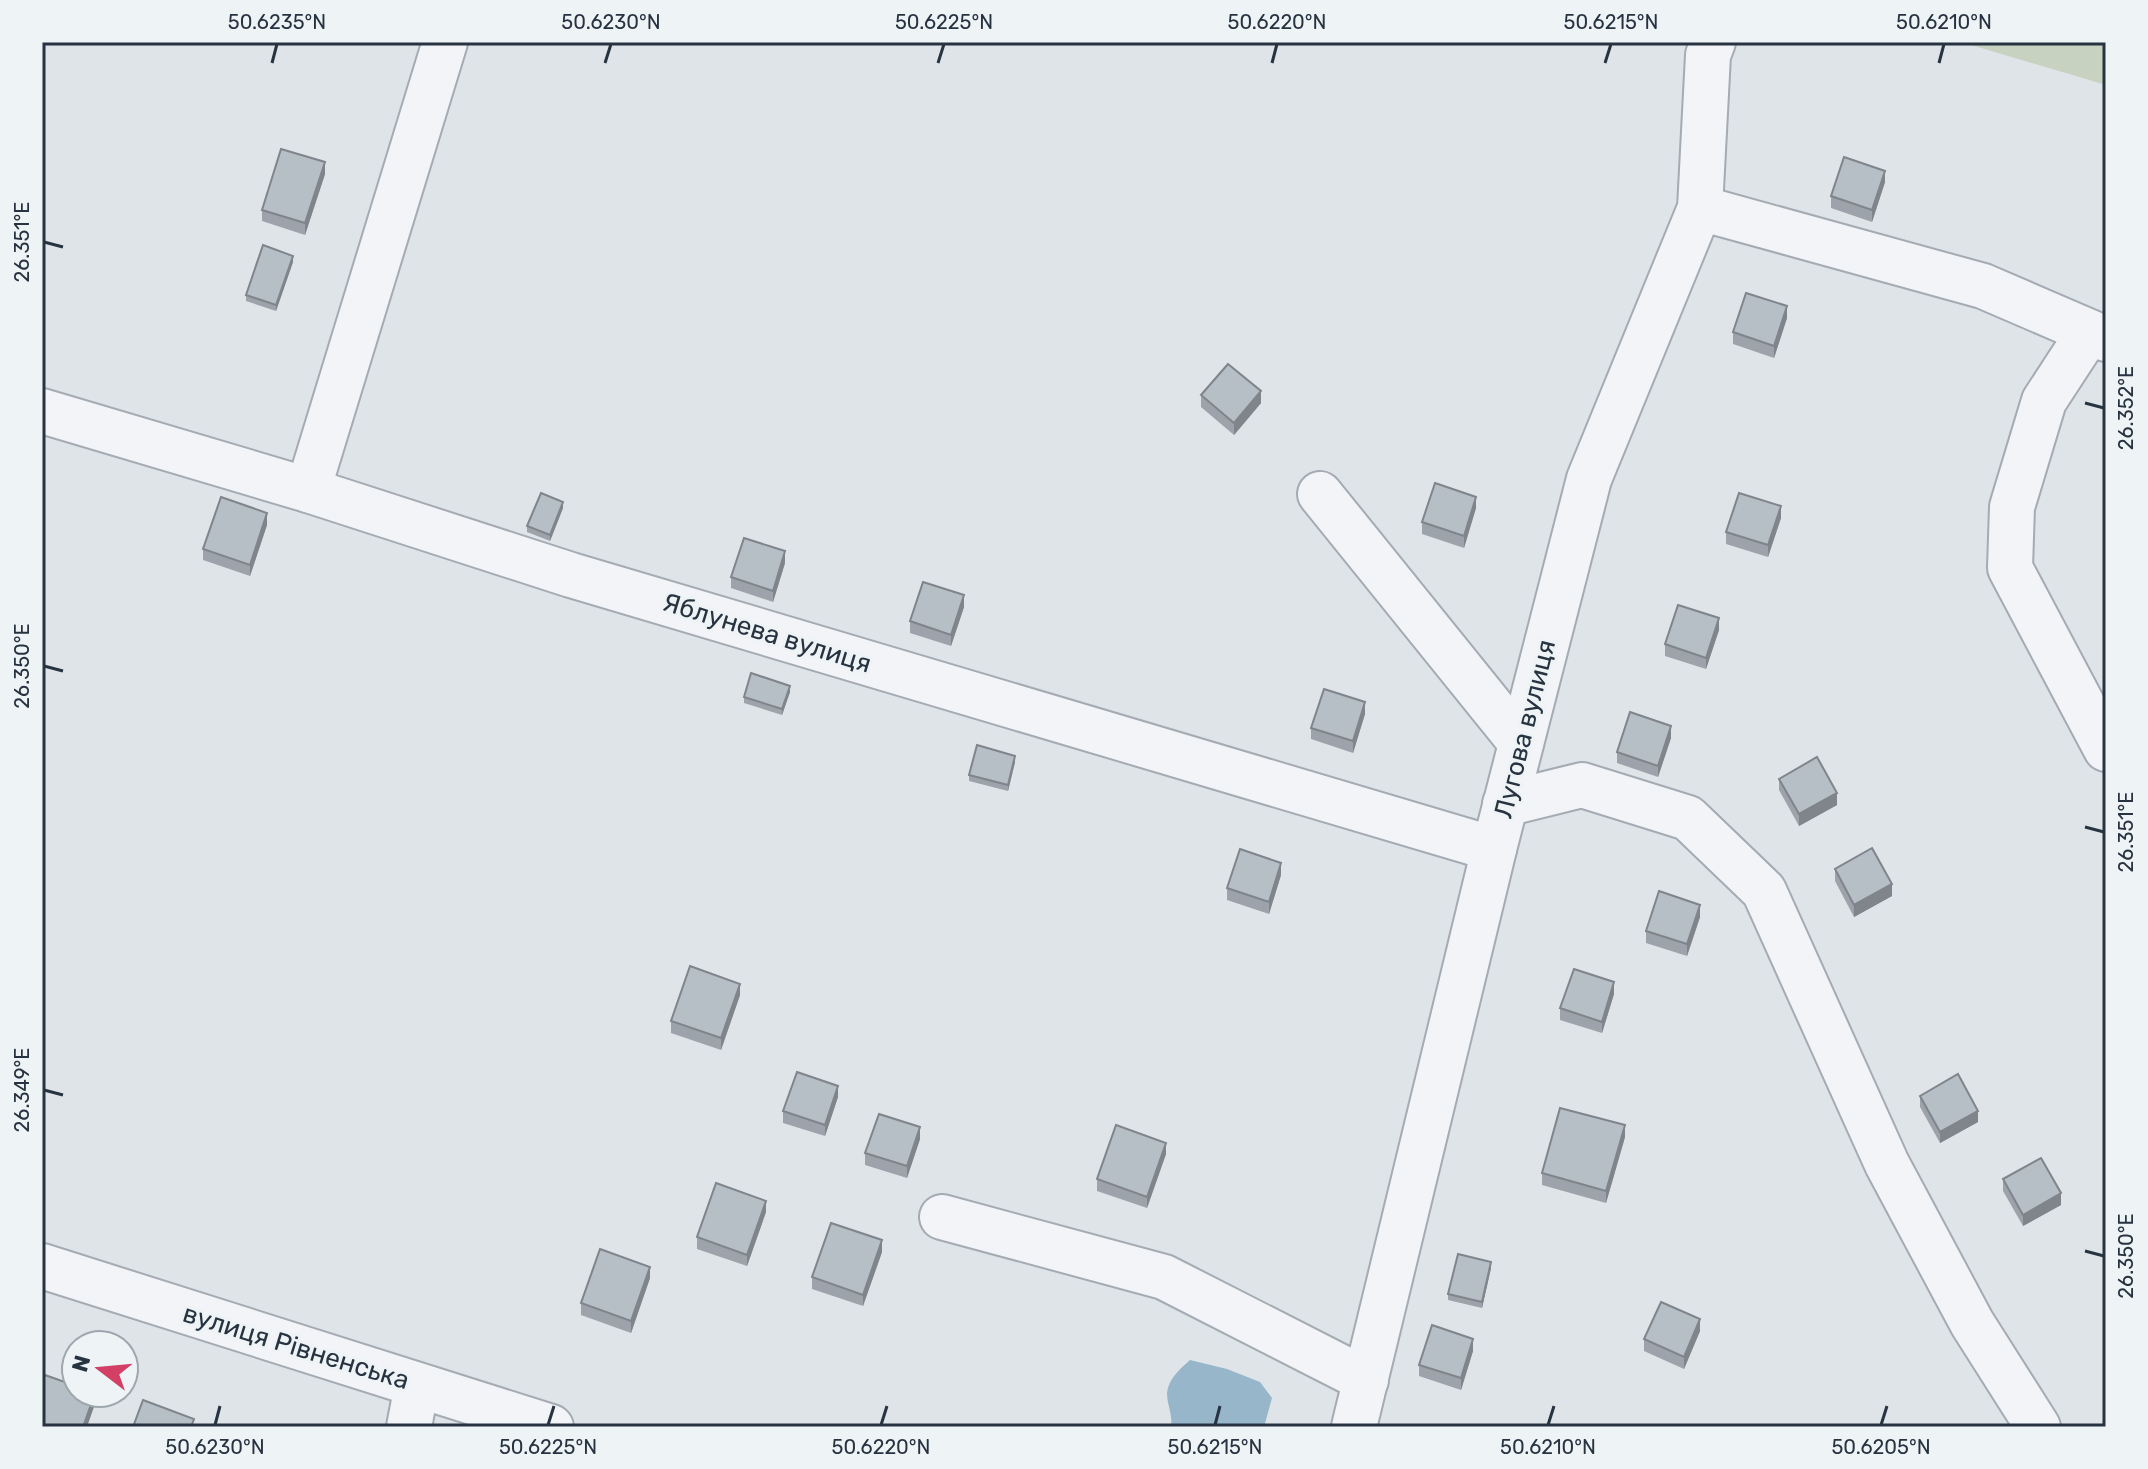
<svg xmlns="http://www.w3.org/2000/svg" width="2148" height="1469" viewBox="0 0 2148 1469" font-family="Rubik,sans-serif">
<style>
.green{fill:#c7d3c0}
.water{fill:#98b6ca}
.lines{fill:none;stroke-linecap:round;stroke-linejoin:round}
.minor-casing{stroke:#a4abb3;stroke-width:48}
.minor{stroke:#f2f4f7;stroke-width:44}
.wall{fill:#9da3aa}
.shaded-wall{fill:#7f858b}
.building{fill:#b6bec6;stroke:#7f858b;stroke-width:2}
.ticks{fill:none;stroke:#273341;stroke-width:3}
.labels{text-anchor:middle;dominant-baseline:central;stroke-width:6;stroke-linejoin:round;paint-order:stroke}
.street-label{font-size:26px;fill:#273341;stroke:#eef3f6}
.neatline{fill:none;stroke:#273341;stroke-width:3}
.ticks-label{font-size:20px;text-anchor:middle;fill:#273341}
</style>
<rect width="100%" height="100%" fill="#dfe4e9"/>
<polygon class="green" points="1961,42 2106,42 2106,85"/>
<path class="water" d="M 1190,1360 L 1227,1369 L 1260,1382 L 1272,1398 L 1264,1427 L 1171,1427 C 1173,1415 1167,1405 1167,1393 C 1168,1379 1181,1368 1190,1360 Z"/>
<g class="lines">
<defs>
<g id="minor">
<polyline points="1700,208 1983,286 2106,339"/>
<polyline points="2089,332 2044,401 2012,507 2010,568 2106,749"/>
<polyline points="42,411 308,490 571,575 1494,849"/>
<polyline points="308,490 445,42"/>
<polyline points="1320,494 1521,743"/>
<polyline points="1505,804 1582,785 1688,818 1764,891 1887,1164 1972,1323 2038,1427"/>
<polyline points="942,1217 1164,1277 1366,1380"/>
<polyline points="42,1266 551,1427"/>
<polyline points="409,1427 417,1385"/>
<polyline points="1354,1427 1494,849 1589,479 1700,208 1708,55 1713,42"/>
</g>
</defs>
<use href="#minor" class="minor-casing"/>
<use href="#minor" class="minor"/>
</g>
<g class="wall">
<polygon points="325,174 305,235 262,221 262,210"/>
<polygon points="1885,182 1872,222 1831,208 1831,196"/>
<polygon points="293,262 276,311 246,301 246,295"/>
<polygon points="1787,318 1774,358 1733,344 1733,332"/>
<polygon points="1201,395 1261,403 1234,435 1201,407"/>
<polygon points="563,508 550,541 527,532 527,526"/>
<polygon points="1476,508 1464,548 1422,534 1422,522"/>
<polygon points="1781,518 1768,557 1726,544 1726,532"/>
<polygon points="267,525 250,576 203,560 203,549"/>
<polygon points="785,563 773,602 731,588 731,577"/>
<polygon points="964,607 951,646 910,633 910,621"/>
<polygon points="1719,630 1706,669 1665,656 1665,644"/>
<polygon points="790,692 782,715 744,703 744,697"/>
<polygon points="1365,714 1353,753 1311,739 1311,728"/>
<polygon points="1671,738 1658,777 1617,763 1617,752"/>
<polygon points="1015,762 1008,791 969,781 969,775"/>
<polygon points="1779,779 1837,805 1799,826 1779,790"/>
<polygon points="1835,869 1892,896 1854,917 1835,881"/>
<polygon points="1281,875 1269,914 1227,900 1227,888"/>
<polygon points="1700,917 1687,956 1646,943 1646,931"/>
<polygon points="1614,994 1602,1033 1560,1020 1560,1008"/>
<polygon points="740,995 721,1050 671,1033 671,1021"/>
<polygon points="1920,1096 1978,1122 1940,1143 1920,1107"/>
<polygon points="838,1097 825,1136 783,1123 783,1111"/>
<polygon points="1625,1137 1606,1203 1542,1185 1542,1173"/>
<polygon points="920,1139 907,1178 865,1165 865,1153"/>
<polygon points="1166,1154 1147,1208 1097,1191 1097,1179"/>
<polygon points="2003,1179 2061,1205 2023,1226 2003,1191"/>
<polygon points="766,1212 747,1266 697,1249 697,1237"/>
<polygon points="882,1252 863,1306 812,1289 812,1277"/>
<polygon points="1491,1268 1482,1308 1448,1300 1448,1294"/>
<polygon points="650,1278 631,1333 581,1315 581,1303"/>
<polygon points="1700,1331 1684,1369 1644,1351 1644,1339"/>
<polygon points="1473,1351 1461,1390 1419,1376 1419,1365"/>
</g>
<g class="shaded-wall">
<polygon points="325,162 325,174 305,235 305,223"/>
<polygon points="1885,171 1885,182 1872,222 1872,210"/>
<polygon points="293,256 293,262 276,311 276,305"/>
<polygon points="1787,306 1787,318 1774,358 1774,346"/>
<polygon points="1261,391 1261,403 1234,435 1234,423"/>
<polygon points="1476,497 1476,508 1464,548 1464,536"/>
<polygon points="563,502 563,508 550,541 550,535"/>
<polygon points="1781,506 1781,518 1768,557 1768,545"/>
<polygon points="267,513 267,525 250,576 250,565"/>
<polygon points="785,551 785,563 773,602 773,591"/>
<polygon points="964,595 964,607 951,646 951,635"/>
<polygon points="1719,618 1719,630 1706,669 1706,658"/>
<polygon points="790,686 790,692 782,715 782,709"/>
<polygon points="1365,702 1365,714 1353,753 1353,741"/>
<polygon points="1671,726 1671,738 1658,777 1658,766"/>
<polygon points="1015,756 1015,762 1008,791 1008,785"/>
<polygon points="1837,793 1837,805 1799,826 1799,814"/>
<polygon points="1281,863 1281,875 1269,914 1269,902"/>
<polygon points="1892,884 1892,896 1854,917 1854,905"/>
<polygon points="1700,905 1700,917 1687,956 1687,944"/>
<polygon points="1614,982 1614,994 1602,1033 1602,1022"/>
<polygon points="740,984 740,995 721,1050 721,1038"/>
<polygon points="838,1086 838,1097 825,1136 825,1125"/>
<polygon points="1978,1111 1978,1122 1940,1143 1940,1132"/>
<polygon points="1625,1125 1625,1137 1606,1203 1606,1191"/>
<polygon points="920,1127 920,1139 907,1178 907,1166"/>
<polygon points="1166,1143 1166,1154 1147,1208 1147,1197"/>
<polygon points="2061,1193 2061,1205 2023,1226 2023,1215"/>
<polygon points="766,1201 766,1212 747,1266 747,1255"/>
<polygon points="882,1240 882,1252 863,1306 863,1295"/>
<polygon points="1491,1262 1491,1268 1482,1308 1482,1302"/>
<polygon points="650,1267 650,1278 631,1333 631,1321"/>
<polygon points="1700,1319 1700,1331 1684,1369 1684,1357"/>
<polygon points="1473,1339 1473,1351 1461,1390 1461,1378"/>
<polygon points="95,1393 95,1404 87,1427 83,1427"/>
</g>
<g class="building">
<polygon points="281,149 325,162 305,223 262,210"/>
<polygon points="1844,157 1885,171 1872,210 1831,196"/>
<polygon points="263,245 293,256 276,305 246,295"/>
<polygon points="1746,293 1787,306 1774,346 1733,332"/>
<polygon points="1228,364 1261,391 1234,423 1201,395"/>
<polygon points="1435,483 1476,497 1464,536 1422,522"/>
<polygon points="541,493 563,502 550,535 527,526"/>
<polygon points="1739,493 1781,506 1768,545 1726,532"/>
<polygon points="221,497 267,513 250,565 203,549"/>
<polygon points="744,538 785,551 773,591 731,577"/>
<polygon points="923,582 964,595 951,635 910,621"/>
<polygon points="1678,605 1719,618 1706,658 1665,644"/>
<polygon points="751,673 790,686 782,709 744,697"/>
<polygon points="1324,689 1365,702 1353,741 1311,728"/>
<polygon points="1630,712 1671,726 1658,766 1617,752"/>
<polygon points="977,745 1015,756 1008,785 969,775"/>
<polygon points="1817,757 1837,793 1799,814 1779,779"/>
<polygon points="1872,848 1892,884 1854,905 1835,869"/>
<polygon points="1240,849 1281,863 1269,902 1227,888"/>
<polygon points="1659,891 1700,905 1687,944 1646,931"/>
<polygon points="690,966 740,984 721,1038 671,1021"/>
<polygon points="1574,969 1614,982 1602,1022 1560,1008"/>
<polygon points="797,1072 838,1086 825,1125 783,1111"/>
<polygon points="1958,1074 1978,1111 1940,1132 1920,1096"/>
<polygon points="1560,1108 1625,1125 1606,1191 1542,1173"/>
<polygon points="879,1114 920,1127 907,1166 865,1153"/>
<polygon points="1116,1125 1166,1143 1147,1197 1097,1179"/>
<polygon points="2041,1158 2061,1193 2023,1215 2003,1179"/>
<polygon points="716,1183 766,1201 747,1255 697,1237"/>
<polygon points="831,1223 882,1240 863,1295 812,1277"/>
<polygon points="600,1249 650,1267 631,1321 581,1303"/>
<polygon points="1458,1254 1491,1262 1482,1302 1448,1294"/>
<polygon points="1661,1302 1700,1319 1684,1357 1644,1339"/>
<polygon points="1432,1325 1473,1339 1461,1378 1419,1365"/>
<polygon points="45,1375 76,1386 76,1393 95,1393 83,1427 42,1427 42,1383"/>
<polygon points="143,1400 194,1419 191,1427 133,1427"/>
</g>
<path class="ticks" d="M 272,63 L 277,44M 605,63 L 611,44M 938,63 L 944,44M 1272,63 L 1277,44M 1605,63 L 1611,44M 1939,63 L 1944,44M 44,242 L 63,247M 2085,403 L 2104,408M 44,666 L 63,671M 2085,827 L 2104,832M 44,1090 L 63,1095M 2085,1251 L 2104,1256M 215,1425 L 220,1406M 548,1425 L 554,1406M 881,1425 L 887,1406M 1215,1425 L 1220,1406M 1548,1425 L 1554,1406M 1881,1425 L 1887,1406"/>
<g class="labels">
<g class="street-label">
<text transform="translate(767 633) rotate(17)">Яблунева вулиця</text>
<text transform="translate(1525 729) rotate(-76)">Лугова вулиця</text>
<text transform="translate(296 1347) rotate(17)">вулиця Рівненська</text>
</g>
</g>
<rect width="2148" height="1469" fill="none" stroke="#eef3f6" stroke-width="88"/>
<g transform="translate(100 1369) rotate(286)"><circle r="38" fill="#eef3f6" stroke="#9ea6ae" stroke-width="2"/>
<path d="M0-6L14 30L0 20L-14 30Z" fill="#d33f65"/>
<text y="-12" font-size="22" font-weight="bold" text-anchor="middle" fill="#273341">N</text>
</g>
<rect x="44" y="44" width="2060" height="1381" class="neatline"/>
<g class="ticks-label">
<text x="277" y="29">50.6235°N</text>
<text x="611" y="29">50.6230°N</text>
<text x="944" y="29">50.6225°N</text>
<text x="1277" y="29">50.6220°N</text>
<text x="1611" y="29">50.6215°N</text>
<text x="1944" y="29">50.6210°N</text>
<text transform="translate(22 242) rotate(-90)" y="7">26.351°E</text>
<text transform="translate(2126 408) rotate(-90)" y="7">26.352°E</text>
<text transform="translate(22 666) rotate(-90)" y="7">26.350°E</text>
<text transform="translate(2126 832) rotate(-90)" y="7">26.351°E</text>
<text transform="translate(22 1090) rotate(-90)" y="7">26.349°E</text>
<text transform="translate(2126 1256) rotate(-90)" y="7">26.350°E</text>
<text x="215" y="1454">50.6230°N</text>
<text x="548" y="1454">50.6225°N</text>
<text x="881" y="1454">50.6220°N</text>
<text x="1215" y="1454">50.6215°N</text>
<text x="1548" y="1454">50.6210°N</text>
<text x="1881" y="1454">50.6205°N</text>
</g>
</svg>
